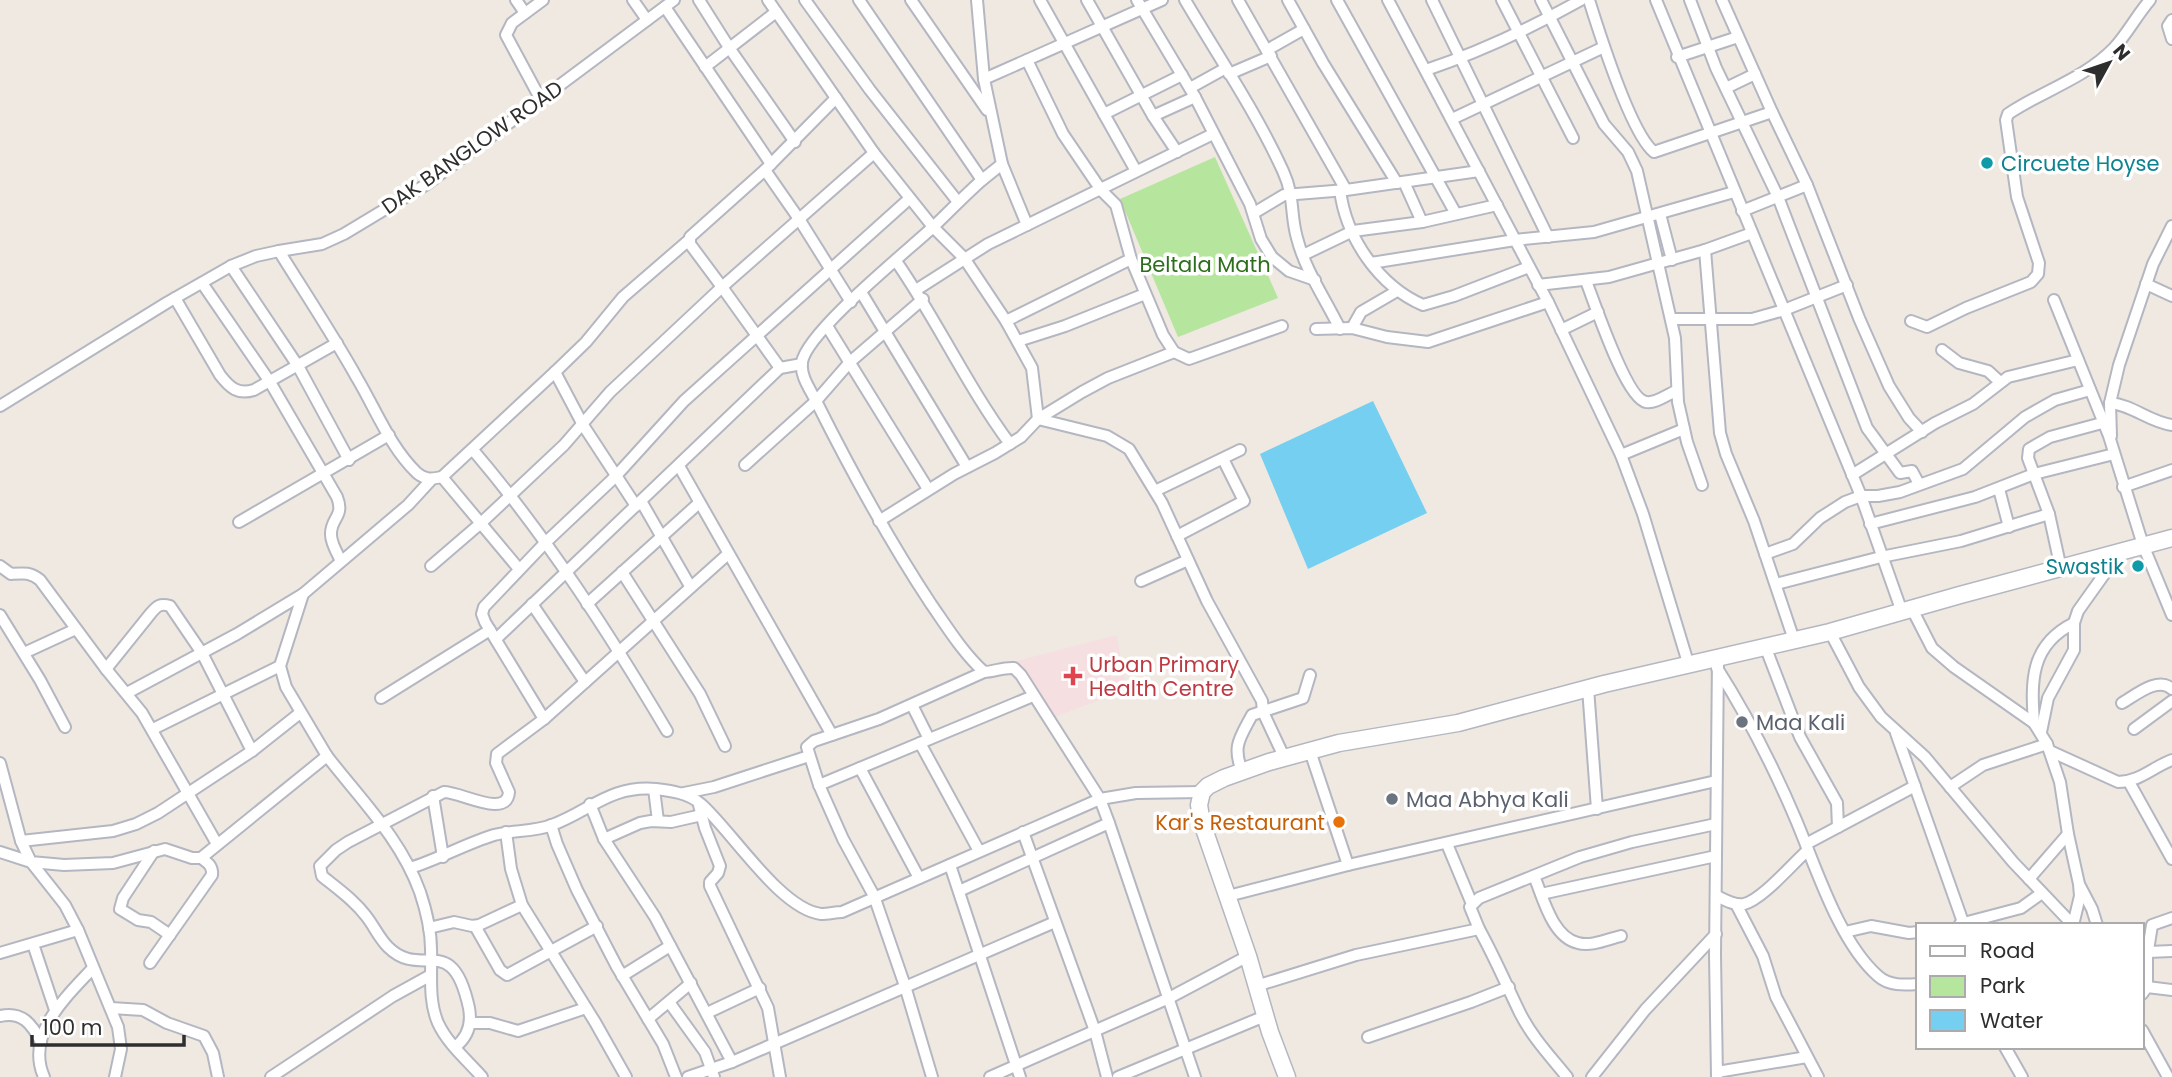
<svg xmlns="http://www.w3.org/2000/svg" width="2172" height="1077" viewBox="0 0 2172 1077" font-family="Poppins,sans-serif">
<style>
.medical{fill:#f5dfe0}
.green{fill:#b6e59e}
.water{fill:#75cff0}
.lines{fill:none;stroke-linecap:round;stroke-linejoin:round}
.minor-casing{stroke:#b4b7c1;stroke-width:14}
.secondary-casing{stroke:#b4b7c1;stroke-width:19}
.minor{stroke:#fff;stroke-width:10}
.secondary{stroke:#fff;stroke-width:16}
.culture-dot{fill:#0f9aa8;stroke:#fff;stroke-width:2.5}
.health-dot{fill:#e0444e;stroke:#fff;stroke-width:2.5}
.worship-dot{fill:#6b7280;stroke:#fff;stroke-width:2.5}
.food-dot{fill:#e8710a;stroke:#fff;stroke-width:2.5}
.labels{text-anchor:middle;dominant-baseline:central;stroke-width:7;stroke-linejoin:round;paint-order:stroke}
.street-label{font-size:21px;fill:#2e2e2e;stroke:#fff}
.culture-label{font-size:21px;fill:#0d838f;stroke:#fff;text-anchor:start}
.park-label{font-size:21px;fill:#2c6e1b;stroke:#fff}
.health-label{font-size:21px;fill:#be3a42;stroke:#fff;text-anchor:start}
.worship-label{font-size:21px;fill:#5b616d;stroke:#fff;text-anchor:start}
.food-label{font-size:21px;fill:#c56008;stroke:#fff;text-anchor:end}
</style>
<rect width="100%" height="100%" fill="#efe9e1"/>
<polygon class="medical" points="1117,635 1126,690 1052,718 1013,662"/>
<polygon class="green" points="1215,157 1278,298 1178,337 1120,199"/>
<polygon class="water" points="1373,401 1427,513 1308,569 1260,454"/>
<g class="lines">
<defs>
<g id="minor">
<polyline points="516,0 525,13"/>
<polyline points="633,0 647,20"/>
<polyline points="699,0 730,49 795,142"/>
<polyline points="768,0 874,153 933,227 964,258 1006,321 1032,368 1038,419 1107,436 1129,449 1162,503 1207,601 1262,701 1263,712 1285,759"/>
<polyline points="805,0 870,90 958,202"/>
<polyline points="859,0 982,180"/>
<polyline points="911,0 987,110"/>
<polyline points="1040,0 1136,171"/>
<polyline points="1087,0 1153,116 1177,152"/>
<polyline points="1137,0 1195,97 1250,204 1261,239 1272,257 1289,271 1315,280"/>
<path d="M 1185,0 C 1218,56 1256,112 1283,171 C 1295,197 1290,214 1297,238 C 1305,270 1326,300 1340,329"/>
<polyline points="1238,0 1346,190"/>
<polyline points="1288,0 1323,63 1397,183"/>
<polyline points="1337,0 1456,214"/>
<polyline points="1388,0 1548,302 1621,455 1643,514 1689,666"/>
<polyline points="1432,0 1548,237"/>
<polyline points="1502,0 1573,138"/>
<polyline points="1541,0 1604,124 1628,152 1637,171 1675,338 1678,402 1687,442 1702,485"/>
<path d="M 1589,0 C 1599,32 1631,134 1654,152 L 1772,112"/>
<polyline points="1656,0 1861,496 1902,612"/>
<polyline points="1690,0 1716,68 1778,197 1867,428 1900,473 1912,471 1919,484"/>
<polyline points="1722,0 1772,112 1807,185 1859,318 1889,386 1909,418 1922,432"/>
<polyline points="665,7 771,164"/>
<polyline points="2172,20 2168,26 2172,39"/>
<polyline points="1267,50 1304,29"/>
<polyline points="1677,57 1738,37"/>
<polyline points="1027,60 1063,134 1101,190 1116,205 1131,259 1163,335 1174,352 1189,359 1282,326"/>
<polyline points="705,67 776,12"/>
<path d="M 1426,70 C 1480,52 1531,28 1581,0"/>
<polyline points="1229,74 1271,56"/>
<polyline points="984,79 1162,0"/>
<polyline points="1190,88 1226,68"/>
<polyline points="1726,88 1755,74"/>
<polyline points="836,98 765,170 690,237 690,244 722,287 874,153"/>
<polyline points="541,100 506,35 512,23 543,0"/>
<polyline points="1104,114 1182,75"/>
<polyline points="1153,116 1195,97"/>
<polyline points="1452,119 1604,47"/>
<polyline points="1002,164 1027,225"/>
<polyline points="765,170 799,219 851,302"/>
<polyline points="1404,182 1422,222"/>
<path d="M 1340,190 C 1346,238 1379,286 1423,305 L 1454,296 L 1529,267"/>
<polyline points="1742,211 1807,185"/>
<polyline points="1254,213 1284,195 1346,190 1479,171"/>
<polyline points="1660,214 1672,260"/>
<polyline points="1705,250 1720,433 1726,454 1754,521 1794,640"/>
<path d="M 279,251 C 305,293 333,335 357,378 C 376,410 390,447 417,473 C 425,480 432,479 442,477 L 519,569"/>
<polyline points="1303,255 1353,231 1422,222 1497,205"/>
<path d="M 896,261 C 937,320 967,386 1010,444"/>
<polyline points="1371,263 1515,240 1594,232 1734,192"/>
<polyline points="231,266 298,366 349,460"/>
<path d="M 1586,281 C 1594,301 1626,399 1646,402 C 1655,404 1668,394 1676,391"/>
<path d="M 202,283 L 270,382 L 337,497 C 345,517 330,518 331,535 C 331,543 337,553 341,561"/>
<polyline points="2146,284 2172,296"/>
<polyline points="1538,285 1609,277 1705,250 1752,233"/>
<polyline points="916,290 988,244 1213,134"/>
<polyline points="861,292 967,467"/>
<path d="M 175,298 L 220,375 C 230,388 238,395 254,390 L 337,343"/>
<path d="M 923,299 L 850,362 L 816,401 C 851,471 888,539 931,604 C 947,627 963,653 984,672 C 994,672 1003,667 1014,668 L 1021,675 L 1100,799 L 1136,793 L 1202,792"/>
<polyline points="2054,300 2109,436 2143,545 2172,615"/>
<polyline points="1672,319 1752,319 1784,310 1847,285"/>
<polyline points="1006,321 1131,259"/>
<path d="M 1911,321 L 1927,327 L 1966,308 L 2031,282 L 2038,274 L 2039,263 L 2017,197 L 2006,120 L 2008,114 C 2042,91 2084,79 2114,48 C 2127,34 2137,15 2150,0"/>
<polyline points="827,326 928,489"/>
<polyline points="1352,328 1361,312 1397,291"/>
<polyline points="1316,329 1352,328 1387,337 1428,342 1548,302"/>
<polyline points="1561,330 1598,312"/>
<polyline points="1018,341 1065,326 1145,294"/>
<polyline points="1942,350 1959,363 1988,371 2000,382"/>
<polyline points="555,372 583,425 636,506"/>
<path d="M 2110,403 C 2133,405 2149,422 2172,425"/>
<polyline points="0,406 168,302 231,266 256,256 279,251 322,244 344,234 427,184 674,0"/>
<polyline points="2111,436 2110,403 2119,365 2153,264 2172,226"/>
<path d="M 473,450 C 547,537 609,633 667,731"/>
<polyline points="1621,455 1684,429"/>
<path d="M 745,465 L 816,401 C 810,389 800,376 802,362 C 807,332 906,252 932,228 C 949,212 965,195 982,180 L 1002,164 L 984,79 L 977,0"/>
<polyline points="679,466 832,735"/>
<polyline points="1852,475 1935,423 1973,404 2008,377 2078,360"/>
<polyline points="442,477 555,372 586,342 623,297 689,240"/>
<polyline points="2123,487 2172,470"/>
<polyline points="1999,489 2009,527"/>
<polyline points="1155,491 1240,450"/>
<polyline points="641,501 690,586"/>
<polyline points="879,521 954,474 995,453 1021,437 1038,419 1082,392 1108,378 1174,352"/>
<polyline points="239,522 389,435"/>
<polyline points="1870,524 1975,497 2034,474 2114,454"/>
<polyline points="1177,536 1244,501 1223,459"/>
<polyline points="1765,554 1793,544 1820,518 1845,502 1861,496 1878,496 1900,492 1963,469 2025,417 2055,400 2090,390"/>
<path d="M 0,566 L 11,574 C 24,573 30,572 40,580 L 106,669 L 142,713 L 217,844"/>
<polyline points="431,566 481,523 564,445 610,392 722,287 780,368"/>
<polyline points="2061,569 2049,514 2028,458 2029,449 2050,437 2102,423"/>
<polyline points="622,572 700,694 725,746"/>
<polyline points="1141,581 1188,560"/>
<polyline points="1776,584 1881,557 1961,541 2049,514"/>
<polyline points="303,594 280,666 286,687 327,756"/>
<polyline points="532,604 585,682"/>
<polyline points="587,604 699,503"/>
<polyline points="1912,609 1932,648 1954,667 2034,723 2047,744 2060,782 2068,834 2079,884 2080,896 2073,925"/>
<polyline points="0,615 40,680 65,727"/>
<polyline points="1830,632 1859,687 1881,717 1925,757 2013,862 2073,925"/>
<polyline points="496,639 780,368 802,364"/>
<polyline points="1765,646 1800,737 1837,803 1838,827"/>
<polyline points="24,653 76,629"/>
<path d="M 1717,668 C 1748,717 1774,768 1796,820 C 1816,867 1839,942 1878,976 C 1889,986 1904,985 1918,984"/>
<path d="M 106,669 L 151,613 C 157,606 160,603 170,606 L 202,653 L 252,751"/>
<polyline points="1588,688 1597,809"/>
<polyline points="127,693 237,634 303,594 408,505 431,480"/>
<polyline points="381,698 490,630"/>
<path d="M 2122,703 C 2136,695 2158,676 2172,689"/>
<polyline points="912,705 929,739"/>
<polyline points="544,719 485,622 482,614 484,607 545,543 615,477 684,401 909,199"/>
<path d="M 2034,723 C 2031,681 2030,645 2074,623"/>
<polyline points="153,729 280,666"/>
<polyline points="2134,729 2172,701"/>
<polyline points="2041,732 2048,698 2074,650 2074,623 2078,611 2120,552"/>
<polyline points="1896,733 1964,925"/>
<polyline points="920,743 979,851"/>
<path d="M 2050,751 L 2118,782 C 2139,782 2153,767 2172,760"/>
<path d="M 0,763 L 21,841 L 31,862 L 64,865 L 113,863 L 165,849 L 192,858 L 201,858 L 327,756 C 361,800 401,839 420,892 C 426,910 431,930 431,949 C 432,974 428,1000 438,1023 C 447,1043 467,1060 482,1077"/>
<polyline points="860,768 919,878"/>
<path d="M 1242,771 C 1232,746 1240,738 1252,715 L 1303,698 L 1310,675"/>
<polyline points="2129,782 2172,859"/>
<polyline points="819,785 1033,696"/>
<polyline points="1950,787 1983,765 2047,744"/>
<polyline points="654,789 658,821"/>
<polyline points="684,793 714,787 809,756"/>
<polyline points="433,796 443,857"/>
<polyline points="590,804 604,839 655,917 732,1062"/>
<polyline points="699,805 705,828 720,866 718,873 710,882 710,886 768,1008 780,1077"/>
<polyline points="1109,823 1195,1077"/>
<polyline points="551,825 557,844 577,890 617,967 663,1044 676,1077"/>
<polyline points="506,832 511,869 522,905 595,1022 626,1077"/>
<polyline points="1023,832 1095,1031 1107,1077"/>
<polyline points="604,839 640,823 651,821 671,822 702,815"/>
<polyline points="21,841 113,831 136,824 158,813 252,751 300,713"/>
<polyline points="1447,844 1472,904"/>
<polyline points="1806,844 1915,786"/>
<polyline points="154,851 123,898 120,909 138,920 151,922 170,935"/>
<polyline points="0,852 31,862 65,905 78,930 118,1027 121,1049 115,1077"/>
<polyline points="950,865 1020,1077"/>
<polyline points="1348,865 1716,781"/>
<path d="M 410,868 C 439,859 465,844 494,835 C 513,830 534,832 552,825 C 590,811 610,785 656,789 C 672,791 688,793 701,804 C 731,830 780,909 821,914 C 828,914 836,912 842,912 L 1100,799 L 1109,823 L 959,891"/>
<path d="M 1534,876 C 1543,897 1552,937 1578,943 C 1591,947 1608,939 1621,936"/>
<polyline points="2029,879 2068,834"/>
<polyline points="2080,886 2092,909 2097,925"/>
<polyline points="1541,894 1716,856"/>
<polyline points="1228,896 1348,865 1310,751"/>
<path d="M 1717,896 C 1725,900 1735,906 1744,904 C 1762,900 1793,863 1808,850"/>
<polyline points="1736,904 1763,956 1776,997 1818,1077"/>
<polyline points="1960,924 2021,908 2042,893"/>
<polyline points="475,926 500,970 507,975 597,926"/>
<polyline points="429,928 454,922 472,926 479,925 522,905"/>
<path d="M 1479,929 C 1494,956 1506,984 1519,1011 C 1531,1036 1550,1056 1567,1077"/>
<polyline points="1845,932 1871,926 1909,933 1918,932"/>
<polyline points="33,944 55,1010"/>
<polyline points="2148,952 2172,951"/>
<polyline points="0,953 78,930"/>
<path d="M 150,963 L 212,875 C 213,866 208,863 201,858"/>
<polyline points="622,976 670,946"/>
<polyline points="1256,986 1356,955 1479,929 1470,907 1479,898 1580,857 1632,842 1716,824"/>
<polyline points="2147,987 2147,957 2152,925 2172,918"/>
<polyline points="2142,994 2147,987 2172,990"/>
<polyline points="669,1002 705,1052 714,1077"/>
<polyline points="111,1008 143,1010 167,1023 204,1036 213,1053 218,1077"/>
<polyline points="707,1013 760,988"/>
<path d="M 0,1016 C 22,1011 32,1024 41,1042"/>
<polyline points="648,1019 691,983"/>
<polyline points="470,1023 490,1023 518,1031 586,1008"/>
<polyline points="2142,1030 2168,1077"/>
<polyline points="1368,1037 1471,1002 1509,987"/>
<path d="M 455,1047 C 468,1037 472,1024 469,1008 C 452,929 422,981 388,947 C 379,938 374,926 366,916 C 354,900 338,889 322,876 L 320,866 L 336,850 L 348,842 L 444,792 C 461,792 507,819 509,792 L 496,763 L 497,754 L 544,719 L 728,554"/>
<polyline points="2005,1047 2022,1077"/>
<polyline points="1717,1072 1807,1057"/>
<path d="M 44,1077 C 25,1034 66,997 93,968"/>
<polyline points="271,1077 393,996 431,975"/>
<polyline points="688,1077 732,1062 1055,922"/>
<polyline points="932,1077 905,986 874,896 843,839 819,785 807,747 814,741 879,719 984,672"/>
<polyline points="990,1077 1169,998 1248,956"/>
<polyline points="1118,1077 1265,1016"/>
<polyline points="1592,1077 1645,1010 1716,934"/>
<polyline points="1717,1077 1715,955 1718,659"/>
</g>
<polyline id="secondary" points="1287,1077 1270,1032 1248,956 1202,823 1199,805 1202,792 1208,786 1224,778 1269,762 1339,743 1458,723 1604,684 1830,632 1960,595 2172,538"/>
</defs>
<use href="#minor" class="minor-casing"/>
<use href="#secondary" class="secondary-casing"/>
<use href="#minor" class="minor"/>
<use href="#secondary" class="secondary"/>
</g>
<g class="culture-dot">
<circle cx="1987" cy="163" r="7"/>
<circle cx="2138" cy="566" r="7"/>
</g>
<path class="health-dot" d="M1069.5 665.5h7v7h7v7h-7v7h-7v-7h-7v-7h7z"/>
<g class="worship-dot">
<circle cx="1742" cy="722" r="7"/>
<circle cx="1392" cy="799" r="7"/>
</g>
<circle class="food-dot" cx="1339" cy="822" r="7"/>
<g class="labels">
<g class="street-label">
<text transform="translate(472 147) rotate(-35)">DAK BANGLOW ROAD</text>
</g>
<g class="culture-label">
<text x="2001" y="163">Circuete Hoyse</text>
<text x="2124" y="566" text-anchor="end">Swastik</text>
</g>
<g class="park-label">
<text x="1205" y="264">Beltala Math</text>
</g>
<g class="health-label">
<text x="1089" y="664">Urban Primary<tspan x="1089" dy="24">Health Centre</tspan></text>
</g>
<g class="worship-label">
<text x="1756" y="722">Maa Kali</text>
<text x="1406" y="799">Maa Abhya Kali</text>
</g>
<g class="food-label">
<text x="1325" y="822">Kar's Restaurant</text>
</g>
</g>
<rect x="1916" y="923" width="228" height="126" fill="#ffffff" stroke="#ababab" stroke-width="2"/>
<rect x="1930" y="946" width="35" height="10" fill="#ffffff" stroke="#ababab" stroke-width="2"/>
<text x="1980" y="958" font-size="21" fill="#2e2e2e">Road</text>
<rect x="1930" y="976" width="35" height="21" fill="#b6e59e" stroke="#ababab" stroke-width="2"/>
<text x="1980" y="993" font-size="21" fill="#2e2e2e">Park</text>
<rect x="1930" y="1010" width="35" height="21" fill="#75cff0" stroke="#ababab" stroke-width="2"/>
<text x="1980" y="1028" font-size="21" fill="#2e2e2e">Water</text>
<g transform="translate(2109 63) rotate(50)" stroke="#ffffff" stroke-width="5" paint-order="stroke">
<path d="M0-5L12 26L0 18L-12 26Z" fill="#2e2e2e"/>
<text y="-10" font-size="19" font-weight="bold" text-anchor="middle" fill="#2e2e2e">N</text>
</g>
<path d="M32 1035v10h152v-10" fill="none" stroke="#2e2e2e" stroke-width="3.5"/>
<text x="42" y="1035" font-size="21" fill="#2e2e2e" stroke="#ffffff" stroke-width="5" paint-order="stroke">100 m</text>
</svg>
